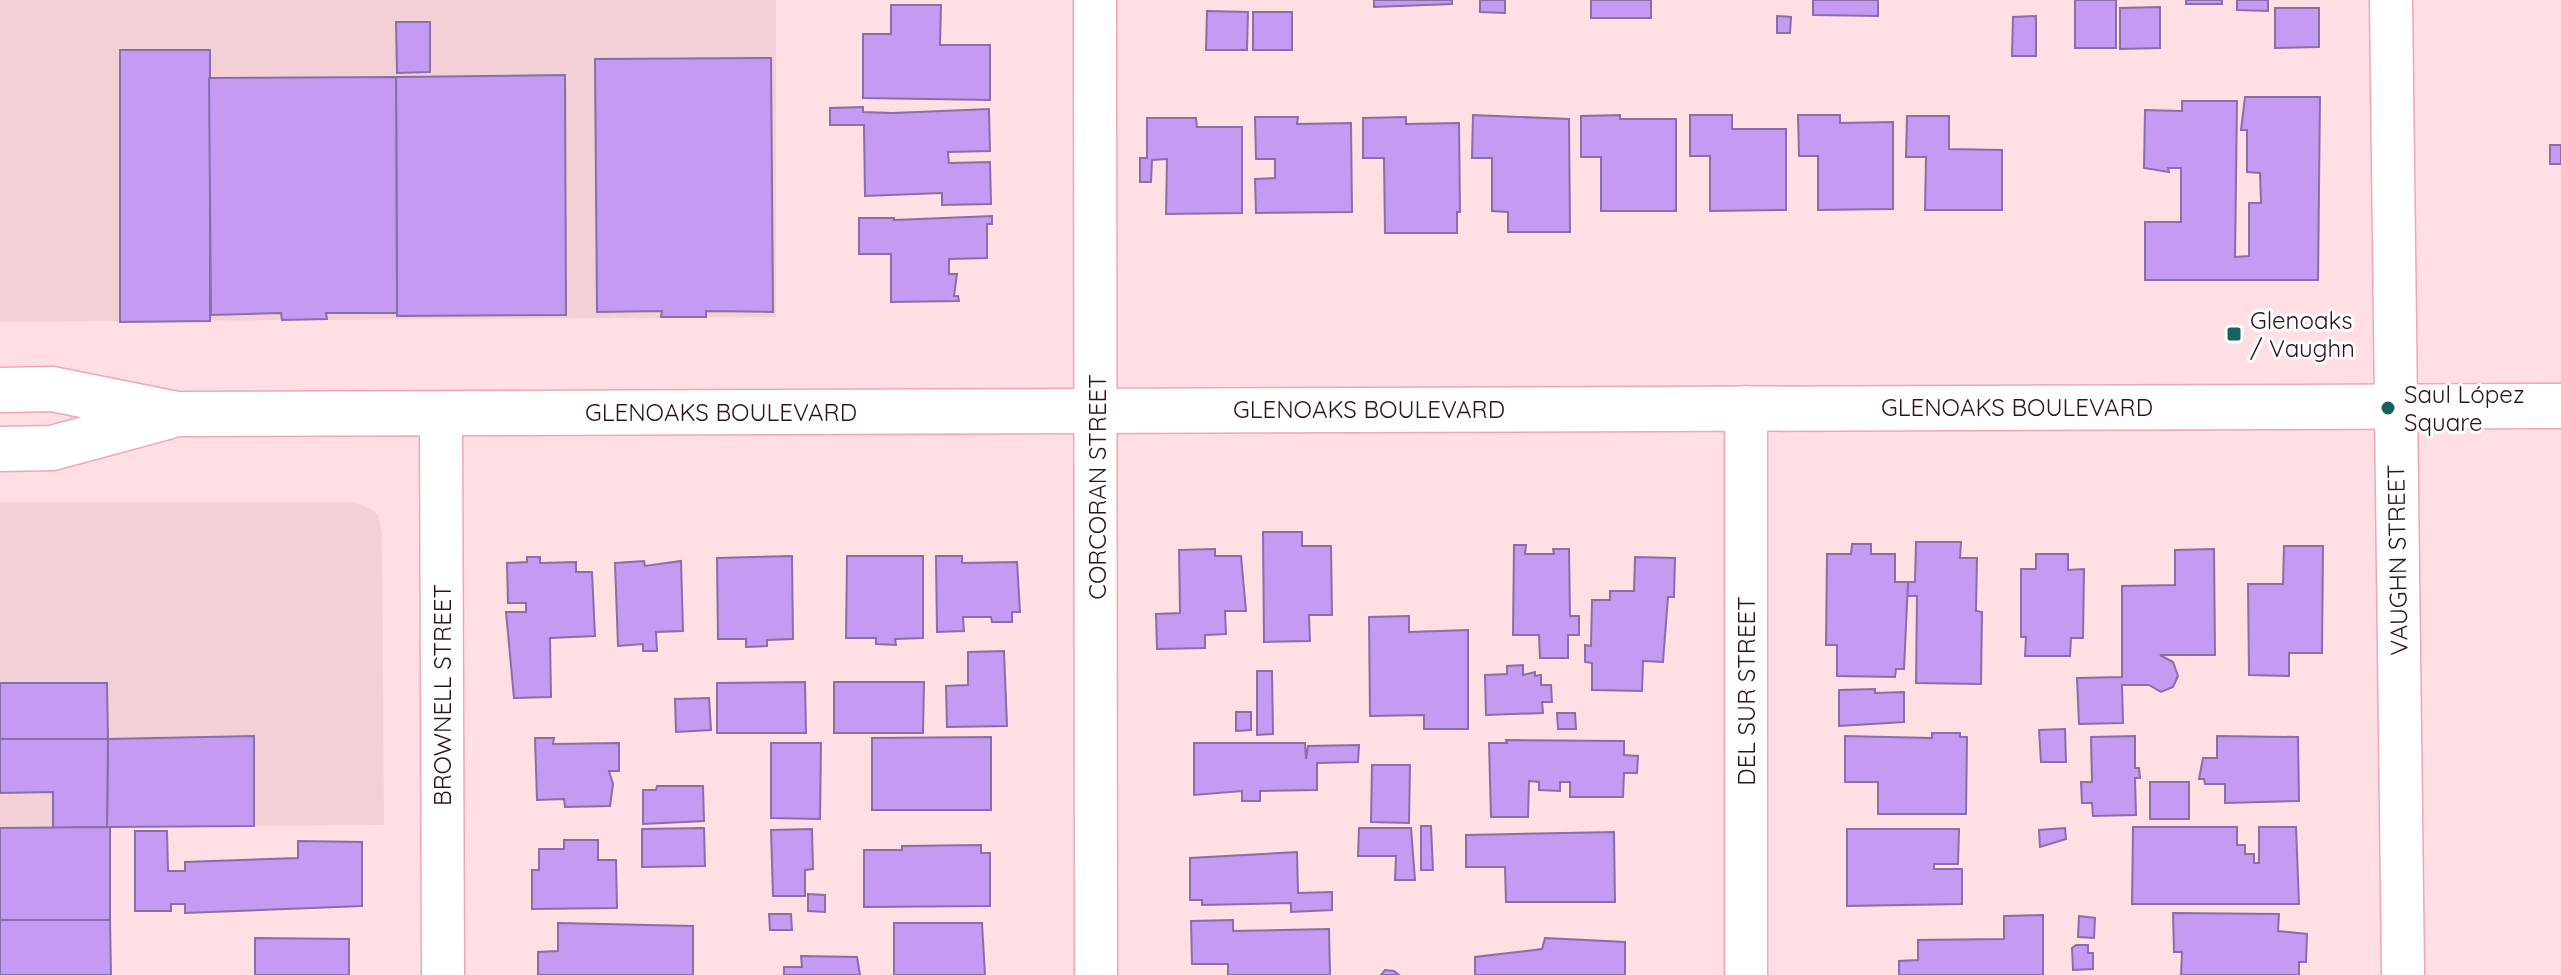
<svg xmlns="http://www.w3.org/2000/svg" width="2561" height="975" viewBox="0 0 2561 975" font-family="Quicksand,sans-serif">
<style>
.built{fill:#f3d0d6}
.building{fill:#c49af2;stroke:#896ea7;stroke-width:2}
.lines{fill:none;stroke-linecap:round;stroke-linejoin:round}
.minor-casing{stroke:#f1a6b6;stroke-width:45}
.major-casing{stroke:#f1a6b6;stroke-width:47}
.minor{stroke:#fff;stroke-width:42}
.major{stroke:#fff;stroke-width:44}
.poi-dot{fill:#17635c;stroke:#fff;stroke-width:3}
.labels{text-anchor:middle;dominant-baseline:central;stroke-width:6;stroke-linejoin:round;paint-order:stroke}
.poi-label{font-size:24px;fill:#2d1218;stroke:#fff;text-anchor:start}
.street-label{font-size:24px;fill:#2d1218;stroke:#fff}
</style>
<rect width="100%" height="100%" fill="#ffdfe4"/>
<g class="built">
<polygon points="0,0 776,0 776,317 0,322"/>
<polygon points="0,502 355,502 372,510 378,515 382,534 384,825 110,827 111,975 0,975"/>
</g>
<g class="building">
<polygon points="1374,0 1452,0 1452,4 1374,7"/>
<polygon points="1480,0 1505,0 1505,13 1480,12"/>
<rect x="1591" y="0" width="60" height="18"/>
<polygon points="1813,0 1878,0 1878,16 1813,15"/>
<rect x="2075" y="0" width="41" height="48"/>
<rect x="2186" y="0" width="36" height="4"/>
<polygon points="2237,0 2268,0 2268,11 2237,10"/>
<polygon points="891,5 941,5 940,45 990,45 990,100 863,98 863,34 891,34"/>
<polygon points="2160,7 2160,48 2120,49 2120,8"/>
<polygon points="2275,8 2319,8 2319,47 2275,48"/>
<polygon points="1207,11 1248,12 1247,50 1206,50"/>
<rect x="1253" y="12" width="39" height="38"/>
<polygon points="1777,16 1791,17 1790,33 1777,33"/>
<polygon points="2036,16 2036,56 2012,56 2013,17"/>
<polygon points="396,22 430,22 430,72 397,73"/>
<polygon points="120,50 210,50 210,321 120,322"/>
<polygon points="771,58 773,312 706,311 706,317 661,317 662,311 597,312 595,59"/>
<polygon points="565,75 566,315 397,316 396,77"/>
<polygon points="396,77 397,313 326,313 327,319 282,320 281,313 211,315 209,78"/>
<polygon points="2245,97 2320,97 2318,280 2145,280 2145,222 2181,222 2181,168 2168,168 2169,172 2144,168 2145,110 2182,111 2182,101 2237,101 2235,257 2249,256 2249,203 2261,203 2260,173 2247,172 2247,130 2241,130"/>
<polygon points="863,107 863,112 893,113 989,109 990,151 948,152 949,163 990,162 991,204 942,205 942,193 865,196 864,125 830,125 830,108"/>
<polygon points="1473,115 1569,119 1570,232 1508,232 1508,212 1492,211 1492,158 1472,158"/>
<polygon points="1620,115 1620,119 1676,119 1676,211 1601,211 1601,157 1581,157 1581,116"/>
<polygon points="1690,115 1732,115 1732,129 1786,129 1786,210 1710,211 1710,156 1690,156"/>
<polygon points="1798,115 1840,115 1840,123 1893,122 1893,209 1818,210 1818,156 1799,156"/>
<polygon points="1907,116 1949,116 1949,149 2002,150 2002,210 1925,210 1926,157 1906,157"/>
<polygon points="1255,117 1298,117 1297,124 1351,123 1352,212 1256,213 1255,179 1275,178 1275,159 1256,159"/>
<polygon points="1406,117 1406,124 1459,123 1460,212 1457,212 1457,233 1385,233 1384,158 1363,158 1363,118"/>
<polygon points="1147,118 1196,118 1197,127 1242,127 1242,213 1166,214 1167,159 1152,160 1151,182 1140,182 1140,158 1147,158"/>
<rect x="2550" y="145" width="11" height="19"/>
<polygon points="992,216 992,224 987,224 987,258 949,259 949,274 957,274 954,296 958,296 959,301 891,302 891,254 859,254 859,218 894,218 894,220"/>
<polygon points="1263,532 1302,532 1302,546 1331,546 1332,615 1309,615 1310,641 1264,642"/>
<polygon points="1916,542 1961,542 1960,558 1977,558 1976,611 1982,612 1981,684 1916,683 1917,596 1907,596 1908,582 1915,582"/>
<polygon points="1852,544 1871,544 1871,554 1895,554 1895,582 1908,582 1904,669 1896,669 1895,677 1837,676 1837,645 1826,645 1827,554 1851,554"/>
<polygon points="1514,545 1526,545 1525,554 1554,554 1553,549 1569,549 1570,616 1579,616 1579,635 1568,635 1568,658 1540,658 1539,635 1513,635"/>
<polygon points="2284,546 2323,546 2322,653 2289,653 2289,676 2249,675 2248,584 2283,584"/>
<polygon points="1215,549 1215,556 1241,556 1246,611 1225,611 1226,634 1205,635 1205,648 1157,649 1156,614 1180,613 1179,550"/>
<polygon points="2214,549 2215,655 2160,655 2173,662 2178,676 2173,687 2161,692 2149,685 2122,685 2123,723 2079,724 2077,678 2122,677 2122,586 2175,585 2175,550"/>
<polygon points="2036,554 2068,554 2068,570 2084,569 2083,638 2071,638 2070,656 2025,656 2026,637 2021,637 2021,569 2036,569"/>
<polygon points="792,556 793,639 767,640 767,646 746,647 746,639 718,639 717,558"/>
<polygon points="847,556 923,556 923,638 895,639 896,645 876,644 876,638 846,638"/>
<polygon points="936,556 962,556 962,563 1017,562 1020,612 1012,612 1012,622 992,622 991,617 963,617 964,631 937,632"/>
<polygon points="527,557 540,557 540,563 576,562 576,572 592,572 595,636 550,638 551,697 514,698 506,612 526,612 526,603 508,603 507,563 527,562"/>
<polygon points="1635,557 1675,558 1674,597 1668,597 1663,662 1643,661 1642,691 1592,690 1592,663 1585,662 1585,645 1591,646 1592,600 1610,600 1610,591 1634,591"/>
<polygon points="644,561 645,566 681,561 683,631 656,632 657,651 643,651 643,644 618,646 615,563"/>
<polygon points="1409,616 1409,632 1468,630 1468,729 1424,729 1424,715 1370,716 1369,617"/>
<polygon points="1004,651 1007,726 947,727 946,686 968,685 968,652"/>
<polygon points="1523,665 1523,675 1535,672 1535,676 1541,675 1541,685 1551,685 1552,702 1542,702 1543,713 1486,715 1485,675 1507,674 1507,666"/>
<polygon points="1257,671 1272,671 1273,734 1257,735"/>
<polygon points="805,682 806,733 717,733 717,683"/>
<polygon points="834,682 924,682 923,733 834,733"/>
<polygon points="0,683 107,683 108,739 0,739"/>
<polygon points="1875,689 1875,693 1904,692 1904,722 1839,726 1839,690"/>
<polygon points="709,698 711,730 676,732 675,699"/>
<polygon points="1236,712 1251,712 1251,730 1236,731"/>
<polygon points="1557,713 1575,713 1576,729 1558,729"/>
<polygon points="2065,729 2066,762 2041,762 2039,730"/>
<polygon points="1932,733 1960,733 1960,737 1967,737 1966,814 1878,814 1878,782 1845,782 1845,736 1932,738"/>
<polygon points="254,736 254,826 107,827 108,739"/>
<polygon points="2135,736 2135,768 2139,768 2140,778 2135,778 2136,815 2093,816 2092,803 2082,803 2081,782 2092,782 2091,737"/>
<polygon points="2217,736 2298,737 2299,801 2225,803 2225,784 2205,784 2204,779 2199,779 2203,758 2217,758"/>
<polygon points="991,737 991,810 872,810 872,738"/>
<polygon points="535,738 554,738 553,744 619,743 619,771 609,771 613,784 610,806 565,807 564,799 537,800"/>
<polygon points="0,739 108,739 107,827 53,828 53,792 0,793"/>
<polygon points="1506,740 1624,741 1624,755 1638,756 1637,773 1624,773 1623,797 1570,797 1570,782 1560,782 1560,791 1539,790 1539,782 1529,781 1528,817 1491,817 1489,743 1507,743"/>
<polygon points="771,743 821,743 820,819 771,818"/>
<polygon points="1194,743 1305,743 1306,759 1308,746 1359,745 1358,762 1317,763 1317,790 1260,791 1260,801 1242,801 1242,791 1194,795"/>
<polygon points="1372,765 1410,765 1409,823 1371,822"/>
<rect x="2150" y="782" width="39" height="37"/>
<polygon points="657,786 703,786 704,821 643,824 643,790 656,790"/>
<polygon points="1421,826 1431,826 1433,870 1421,870"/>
<polygon points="110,827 110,920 0,920 0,828"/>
<polygon points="2133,827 2237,827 2237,845 2245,845 2245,854 2254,854 2254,863 2259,863 2259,827 2296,827 2299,904 2132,904"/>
<polygon points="704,828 705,866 642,867 642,829"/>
<polygon points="1359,828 1411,828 1415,880 1395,880 1396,856 1358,856"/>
<polygon points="2065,828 2066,839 2040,847 2039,830"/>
<polygon points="812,829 813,869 805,870 805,896 773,896 771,830"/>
<polygon points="1847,829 1959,829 1958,864 1934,864 1934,869 1962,869 1962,904 1847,906"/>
<polygon points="135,831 167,831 168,871 185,871 185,862 298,858 298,841 362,842 362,906 185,913 185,904 171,904 171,911 135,911"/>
<polygon points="1614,832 1615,902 1506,902 1505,867 1466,867 1466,835"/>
<polygon points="564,840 598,840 598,860 616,860 617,908 532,909 532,870 539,870 539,849 564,849"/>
<polygon points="981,845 981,853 990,853 990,906 864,907 864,850 902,850 902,846"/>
<polygon points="1297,852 1298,893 1332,892 1332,910 1291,912 1291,903 1202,905 1202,900 1190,900 1190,858"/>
<polygon points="808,894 825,895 825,912 808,911"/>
<polygon points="2173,913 2279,914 2278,931 2307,934 2306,962 2299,962 2299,975 2181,975 2182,952 2174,952"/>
<polygon points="769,914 791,914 792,930 770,930"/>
<polygon points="2043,915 2043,975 1899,975 1899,961 1918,960 1918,940 2004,939 2004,916"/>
<polygon points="2079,916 2095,918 2094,938 2078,937"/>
<polygon points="0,920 110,920 111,975 0,975"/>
<polygon points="1233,920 1233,931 1329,929 1330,975 1228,975 1228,964 1192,964 1191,921"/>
<polygon points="558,923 693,926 693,975 538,975 538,952 558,951"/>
<polygon points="894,923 982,923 985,975 894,975"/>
<polygon points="255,938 349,939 349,975 255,975"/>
<polygon points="1545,938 1625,942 1625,975 1475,975 1475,957 1542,949"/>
<polygon points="2076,945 2088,945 2088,953 2093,953 2093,969 2073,970 2072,948"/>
<polygon points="801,956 857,957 860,975 784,975 784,967 802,967"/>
<polygon points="1385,970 1394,971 1399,975 1381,975"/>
</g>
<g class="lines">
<defs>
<g id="minor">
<polyline points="1095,0 1096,975"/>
<polyline points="2391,0 2403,975"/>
<polyline points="441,414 443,975"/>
<polyline points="1746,975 1746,407"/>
</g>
<g id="major">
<polyline points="0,390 52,389 177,414 2561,406"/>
<polyline points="0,449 52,448 167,417"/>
</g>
</defs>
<use href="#minor" class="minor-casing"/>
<use href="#major" class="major-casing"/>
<use href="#minor" class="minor"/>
<use href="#major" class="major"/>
</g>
<g class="poi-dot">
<rect x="2226" y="326" width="16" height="16" rx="4"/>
<circle cx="2388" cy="408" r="8"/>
</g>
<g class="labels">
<g class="poi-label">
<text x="2250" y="320">Glenoaks<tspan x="2250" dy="28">/ Vaughn</tspan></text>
<text x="2404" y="394">Saul López<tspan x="2404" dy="28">Square</tspan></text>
</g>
<g class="street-label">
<text x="2017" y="407">GLENOAKS BOULEVARD</text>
<text x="1369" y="409">GLENOAKS BOULEVARD</text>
<text x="721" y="412">GLENOAKS BOULEVARD</text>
<text transform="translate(1097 487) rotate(-90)">CORCORAN STREET</text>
<text transform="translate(2397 560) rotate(-91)">VAUGHN STREET</text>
<text transform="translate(1746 691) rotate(-90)">DEL SUR STREET</text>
<text transform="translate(442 695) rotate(-90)">BROWNELL STREET</text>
</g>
</g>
</svg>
